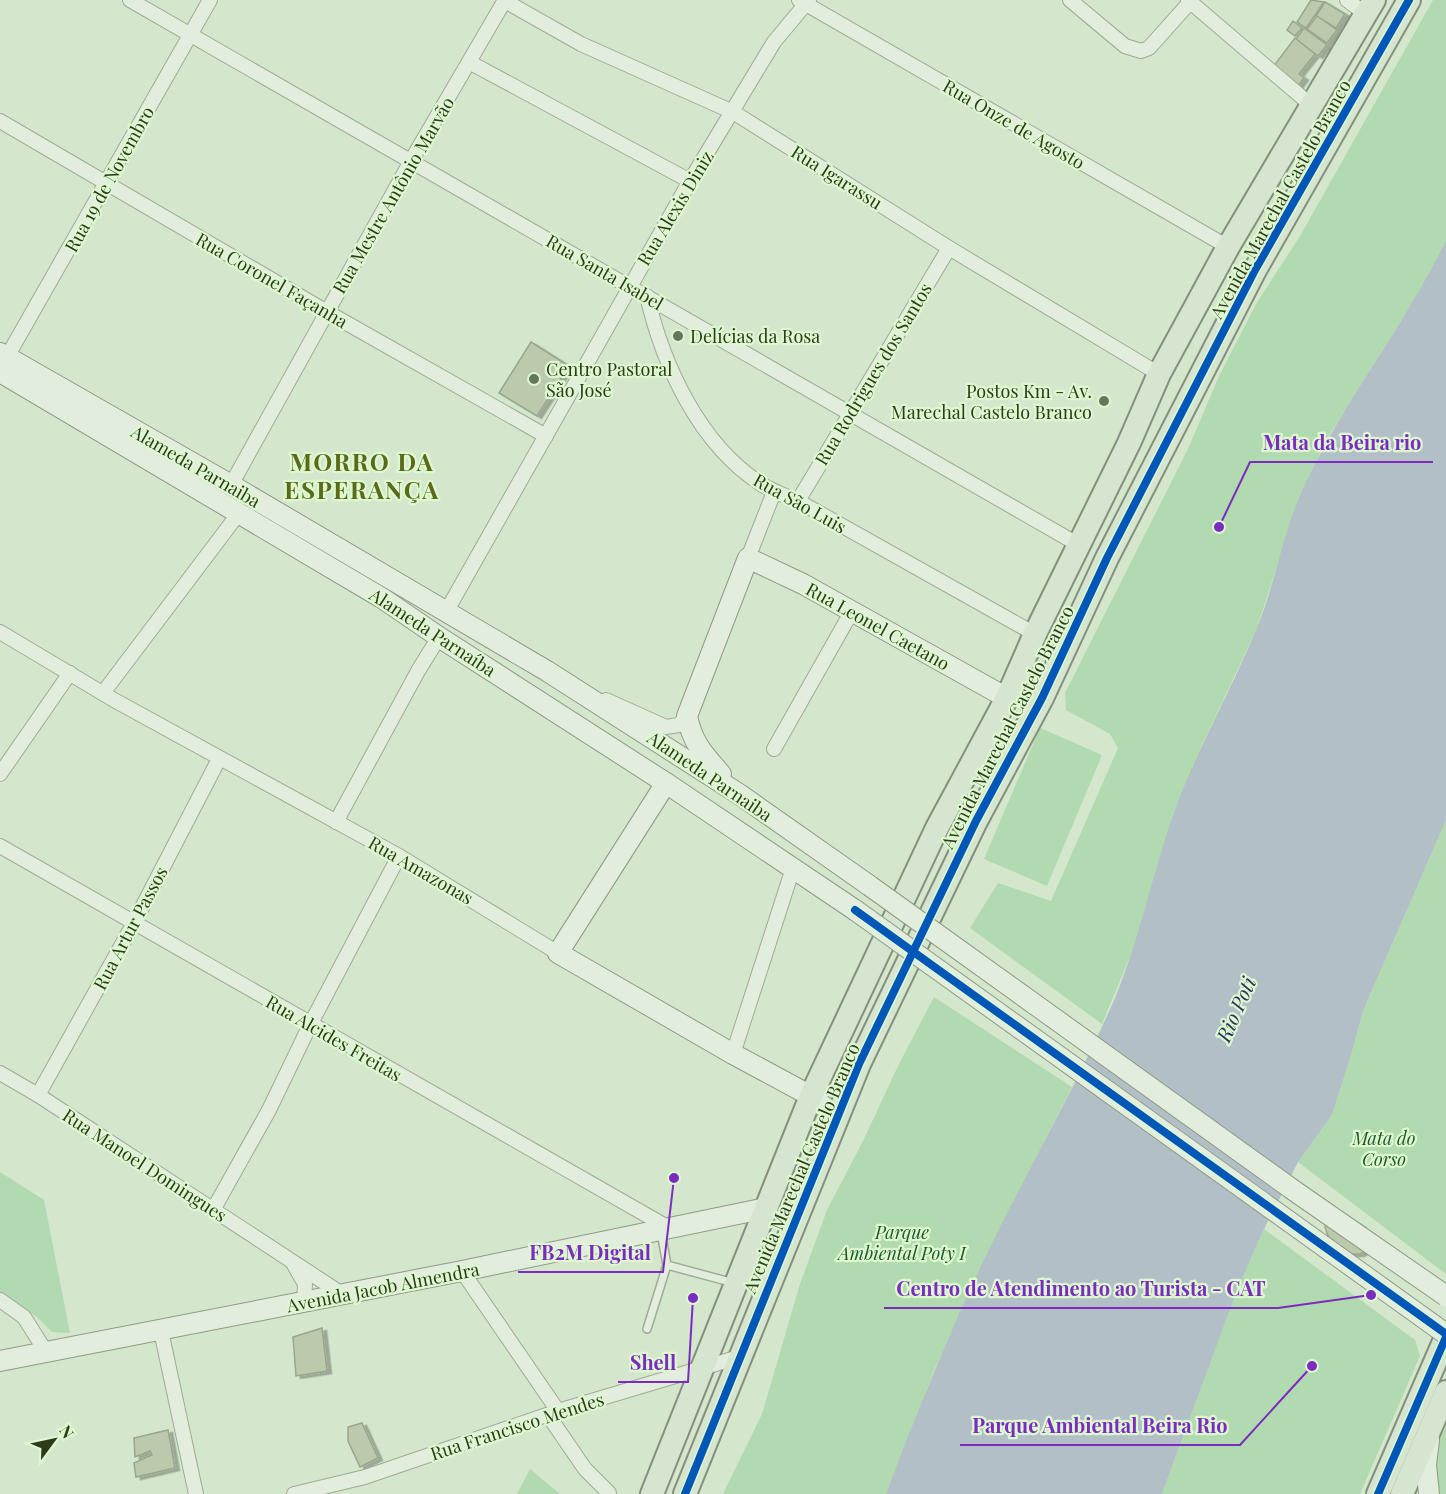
<svg xmlns="http://www.w3.org/2000/svg" width="1446" height="1494" viewBox="0 0 1446 1494" font-family="'Playfair Display',serif">
<style>
.green{fill:#b1dab0}
.water{fill:#b2bfc6}
.building{fill:#bbcaad;stroke:#99a68b;stroke-width:1.5;filter:url(#shadow)}
.lines{fill:none;stroke-linecap:round;stroke-linejoin:round}
.lane-casing{stroke:#9eab95;stroke-width:10}
.street-casing{stroke:#9eab95;stroke-width:16}
.secondary-casing{stroke:#8e9a85;stroke-width:22}
.primary-casing{stroke:#84907c;stroke-width:26}
.lane{stroke:#e2edde;stroke-width:7}
.street{stroke:#e2edde;stroke-width:14}
.secondary{stroke:#e2edde;stroke-width:20}
.primary{stroke:#d6e5cf;stroke-width:22}
.secondary-bridge-casing{stroke:#8e9a85;stroke-width:22;stroke-linecap:butt}
.secondary-bridge{stroke:#e2edde;stroke-width:20}
.cycleway-casing{stroke:#ddf8d1;stroke-width:11}
.cycleway{stroke:#0057b8;stroke-width:8}
.poi-dot{fill:#67765a;stroke:#ddf8d1;stroke-width:2}
.labels{text-anchor:middle;dominant-baseline:central;stroke-width:4.5;stroke-linejoin:round;paint-order:stroke}
.street-label{font-size:18px;fill:#2d3a1c;stroke:#ddf8d1}
.poi-label{font-size:18px;fill:#2d3a1c;stroke:#ddf8d1;text-anchor:start}
.park-label{font-size:18px;font-style:italic;fill:#21582e;stroke:#ddf8d1}
.water-label{font-size:20px;font-style:italic;fill:#2a2f5b;stroke:#ddf8d1}
.district-label{font-size:24px;font-weight:bold;letter-spacing:1.5px;fill:#5b6a18;stroke:#ddf8d1}
.leader{fill:none;stroke:#7b2cbf;stroke-width:2}
.callout-dot{fill:#7b2cbf;stroke:#ddf8d1;stroke-width:2}
.callout-label{font-size:20px;text-anchor:middle;font-weight:bold;fill:#7b2cbf;stroke:#ddf8d1;stroke-width:4.5;stroke-linejoin:round;paint-order:stroke}
</style>
<defs>
<filter id="shadow"><feDropShadow dx="4.5" dy="2.5" stdDeviation="0" flood-color="#0004"/></filter>
</defs>
<rect width="100%" height="100%" fill="#d4e6cc"/>
<g class="green">
<polygon points="1433,0 1446,0 1446,240 1429,276 1325,442 1298,501 1257,628 1202,745 1176,807 1156,870 1139,935 1102,1024 970,928 998,883 1051,901 1118,748 1110,734 1066,710 1065,693 1188,449 1219,376 1256,304 1300,236"/>
<polygon points="1040,728 1102,755 1047,886 984,859"/>
<polygon points="1446,820 1446,1274 1298,1162 1332,1115 1352,1052 1363,1011"/>
<polygon points="934,997 1072,1087 996,1236 935,1368 886,1494 723,1494 762,1414 800,1284 827,1210 864,1139 898,1066"/>
<polygon points="0,1172 44,1200 70,1333 52,1332 36,1316 0,1295"/>
<polygon points="1264,1229 1415,1340 1420,1356 1360,1494 1162,1494 1237,1289"/>
<polygon points="1446,1427 1446,1494 1436,1494 1434,1451"/>
<polygon points="530,1469 560,1494 517,1494"/>
</g>
<path class="water" d="M 1446,240 L 1446,820 L 1363,1011 L 1352,1052 L 1332,1115 L 1298,1162 L 1264,1229 L 1237,1290 L 1162,1494 L 886,1494 C 919,1406 955,1318 997,1233 C 1036,1155 1080,1078 1115,998 C 1141,935 1153,870 1176,807 C 1199,746 1231,690 1256,630 C 1274,588 1281,541 1299,498 C 1338,407 1403,330 1446,240 Z"/>
<g class="building">
<polygon points="1311,0 1324,2 1306,28 1297,22"/>
<polygon points="1325,2 1345,14 1336,28 1316,16"/>
<polygon points="1317,16 1337,30 1327,43 1307,29"/>
<polygon points="1293,21 1302,28 1295,36 1287,30"/>
<polygon points="1304,28 1327,45 1318,56 1296,39"/>
<polygon points="1295,38 1315,54 1299,74 1304,78 1298,86 1273,67"/>
<polygon points="531,342 569,366 537,416 499,393"/>
<polygon points="1345,1216 1361,1225 1366,1250 1360,1254 1347,1254 1329,1238 1327,1233 1325,1227 1327,1221"/>
<polygon points="322,1328 327,1371 296,1376 293,1337"/>
<polygon points="362,1423 378,1458 360,1467 348,1441 348,1427"/>
<polygon points="168,1430 175,1468 136,1477 134,1463 152,1455 150,1451 135,1457 134,1438"/>
</g>
<g class="lines">
<defs>
<g id="lane">
<polyline points="667,1265 734,1283"/>
<polyline points="647,1329 667,1265 661,1232"/>
</g>
<g id="street">
<polyline points="130,0 1079,545"/>
<polyline points="799,0 1228,247"/>
<polyline points="1070,0 1125,46 1141,51 1149,48 1190,2"/>
<polyline points="1188,0 1311,105"/>
<polyline points="1347,0 1366,14"/>
<polyline points="505,1 581,44 733,112 949,248 1159,374"/>
<polyline points="469,62 690,181"/>
<polyline points="0,121 327,312 546,436"/>
<path d="M 647,296 C 663,365 699,444 761,484 C 772,491 785,496 798,501 L 1035,634"/>
<polyline points="7,357 210,0"/>
<polyline points="231,485 411,161 505,0"/>
<polyline points="798,501 949,248"/>
<polyline points="748,558 774,492"/>
<polyline points="446,612 690,181 774,42 809,0"/>
<polyline points="0,632 114,700 399,856 558,953"/>
<polyline points="103,693 239,513"/>
<polyline points="606,700 666,727 679,725 687,716"/>
<polyline points="774,749 852,611"/>
<polyline points="0,774 70,673"/>
<polyline points="336,822 418,671 439,637"/>
<polyline points="0,846 669,1228"/>
<polyline points="733,1054 793,868"/>
<polyline points="0,1073 38,1095 342,1294"/>
<polyline points="38,1095 134,923 219,759"/>
<polyline points="213,1210 269,1110 310,1025 399,856"/>
<polyline points="293,1263 305,1284 304,1302"/>
<polyline points="462,1271 558,1411"/>
<polyline points="0,1300 24,1317 46,1352"/>
<polyline points="161,1331 196,1494"/>
<polyline points="548,1415 585,1469 609,1493"/>
<polyline points="294,1494 365,1477 558,1411 739,1357"/>
</g>
<g id="secondary">
<polyline points="0,353 231,485 547,671 739,794 870,886"/>
<polyline points="0,372 382,598 439,637 666,783 855,910"/>
<path d="M 721,774 C 703,754 692,742 687,716 L 748,558 L 803,584 L 1007,698"/>
<polyline points="666,783 558,953 733,1054 811,1096 837,1117"/>
<polyline points="0,1361 462,1271 766,1208"/>
<polyline points="1429,1440 1426,1465 1429,1494"/>
</g>
<g id="primary">
<polyline points="652,1494 811,1096 937,828 1007,698 1035,634 1129,443 1159,374 1228,247 1374,0"/>
<polyline points="685,1494 859,1064 976,821 1042,698 1107,558 1255,270 1409,0"/>
<polyline points="1378,1494 1446,1337"/>
<polyline points="1402,1494 1446,1392"/>
</g>
</defs>
<use href="#lane" class="lane-casing"/>
<use href="#street" class="street-casing"/>
<use href="#secondary" class="secondary-casing"/>
<use href="#primary" class="primary-casing"/>
<use href="#lane" class="lane"/>
<use href="#street" class="street"/>
<use href="#secondary" class="secondary"/>
<use href="#primary" class="primary"/>
<defs>
<g id="secondary-bridge">
<polyline points="870,886 1296,1192 1446,1296"/>
<polyline points="855,910 1446,1334"/>
</g>
</defs>
<use href="#secondary-bridge" class="secondary-bridge-casing"/>
<use href="#secondary-bridge" class="secondary-bridge"/>
<defs>
<g id="cycleway">
<polyline points="855,910 1446,1334"/>
<polyline points="685,1494 859,1064 976,821 1042,698 1107,558 1255,270 1409,0"/>
<polyline points="1378,1494 1446,1337"/>
</g>
</defs>
<use href="#cycleway" class="cycleway-casing"/>
<use href="#cycleway" class="cycleway"/>
</g>
<g class="poi-dot">
<circle cx="678" cy="336" r="6"/>
<circle cx="534" cy="379" r="6"/>
<circle cx="1104" cy="401" r="6"/>
</g>
<g class="labels">
<g class="street-label">
<text transform="translate(1014 124) rotate(30)">Rua Onze de Agosto</text>
<text transform="translate(837 177) rotate(32)">Rua Igarassu</text>
<text transform="translate(109 179) rotate(-61)">Rua 19 de Novembro</text>
<text transform="translate(393 195) rotate(-60)">Rua Mestre Antônio Marvão</text>
<text transform="translate(1280 199) rotate(-61)">Avenida Marechal Castelo Branco</text>
<text transform="translate(675 208) rotate(-59)">Rua Alexis Diniz</text>
<text transform="translate(605 272) rotate(30)">Rua Santa Isabel</text>
<text transform="translate(272 280) rotate(30)">Rua Coronel Façanha</text>
<text transform="translate(873 374) rotate(-59)">Rua Rodrigues dos Santos</text>
<text transform="translate(196 466) rotate(30)">Alameda Parnaiba</text>
<text transform="translate(800 503) rotate(29)">Rua São Luis</text>
<text transform="translate(878 626) rotate(29)">Rua Leonel Caetano</text>
<text transform="translate(433 632) rotate(33)">Alameda Parnaíba</text>
<text transform="translate(1007 727) rotate(-63)">Avenida Marechal Castelo Branco</text>
<text transform="translate(710 776) rotate(34)">Alameda Parnaiba</text>
<text transform="translate(421 870) rotate(30)">Rua Amazonas</text>
<text transform="translate(130 928) rotate(-62)">Rua Artur Passos</text>
<text transform="translate(334 1038) rotate(30)">Rua Alcides Freitas</text>
<text transform="translate(145 1165) rotate(33)">Rua Manoel Domingues</text>
<text transform="translate(801 1168) rotate(-67)">Avenida Marechal Castelo Branco</text>
<text transform="translate(383 1287) rotate(-11)">Avenida Jacob Almendra</text>
<text transform="translate(517 1426) rotate(-18)">Rua Francisco Mendes</text>
</g>
<g class="poi-label">
<text x="690" y="336">Delícias da Rosa</text>
<text x="546" y="369">Centro Pastoral<tspan x="546" dy="21">São José</tspan></text>
<text x="1092" y="391" text-anchor="end">Postos Km - Av.<tspan x="1092" dy="21">Marechal Castelo Branco</tspan></text>
</g>
<g class="park-label">
<text x="1384" y="1138">Mata do<tspan x="1384" dy="21">Corso</tspan></text>
<text x="902" y="1232">Parque<tspan x="902" dy="21">Ambiental Poty I</tspan></text>
</g>
<g class="water-label">
<text transform="translate(1235 1009) rotate(-66)">Rio Poti</text>
</g>
<g class="district-label">
<text x="362" y="461">MORRO DA<tspan x="362" dy="28">ESPERANÇA</tspan></text>
</g>
</g>
<path class="leader" d="M1219 527L1250 462H1433M674 1178L663 1272H518M1371 1295L1278 1308H884M693 1298L688 1382H618M1312 1366L1240 1445H960"/>
<g class="callout-dot">
<circle cx="1219" cy="527" r="6"/>
<circle cx="674" cy="1178" r="6"/>
<circle cx="1371" cy="1295" r="6"/>
<circle cx="693" cy="1298" r="6"/>
<circle cx="1312" cy="1366" r="6"/>
</g>
<g class="callout-label">
<text x="1342" y="450">Mata da Beira rio</text>
<text x="590" y="1260">FB2M Digital</text>
<text x="1081" y="1296">Centro de Atendimento ao Turista - CAT</text>
<text x="653" y="1370">Shell</text>
<text x="1100" y="1433">Parque Ambiental Beira Rio</text>
</g>
<g transform="translate(54 1440) rotate(57)" stroke="#ddf8d1" stroke-width="4.5" paint-order="stroke">
<path d="M0-4.5L10 22L0 15L-10 22Z" fill="#2d3a1c"/>
<text y="-9" font-size="16" font-weight="bold" text-anchor="middle" fill="#2d3a1c">N</text>
</g>
</svg>
